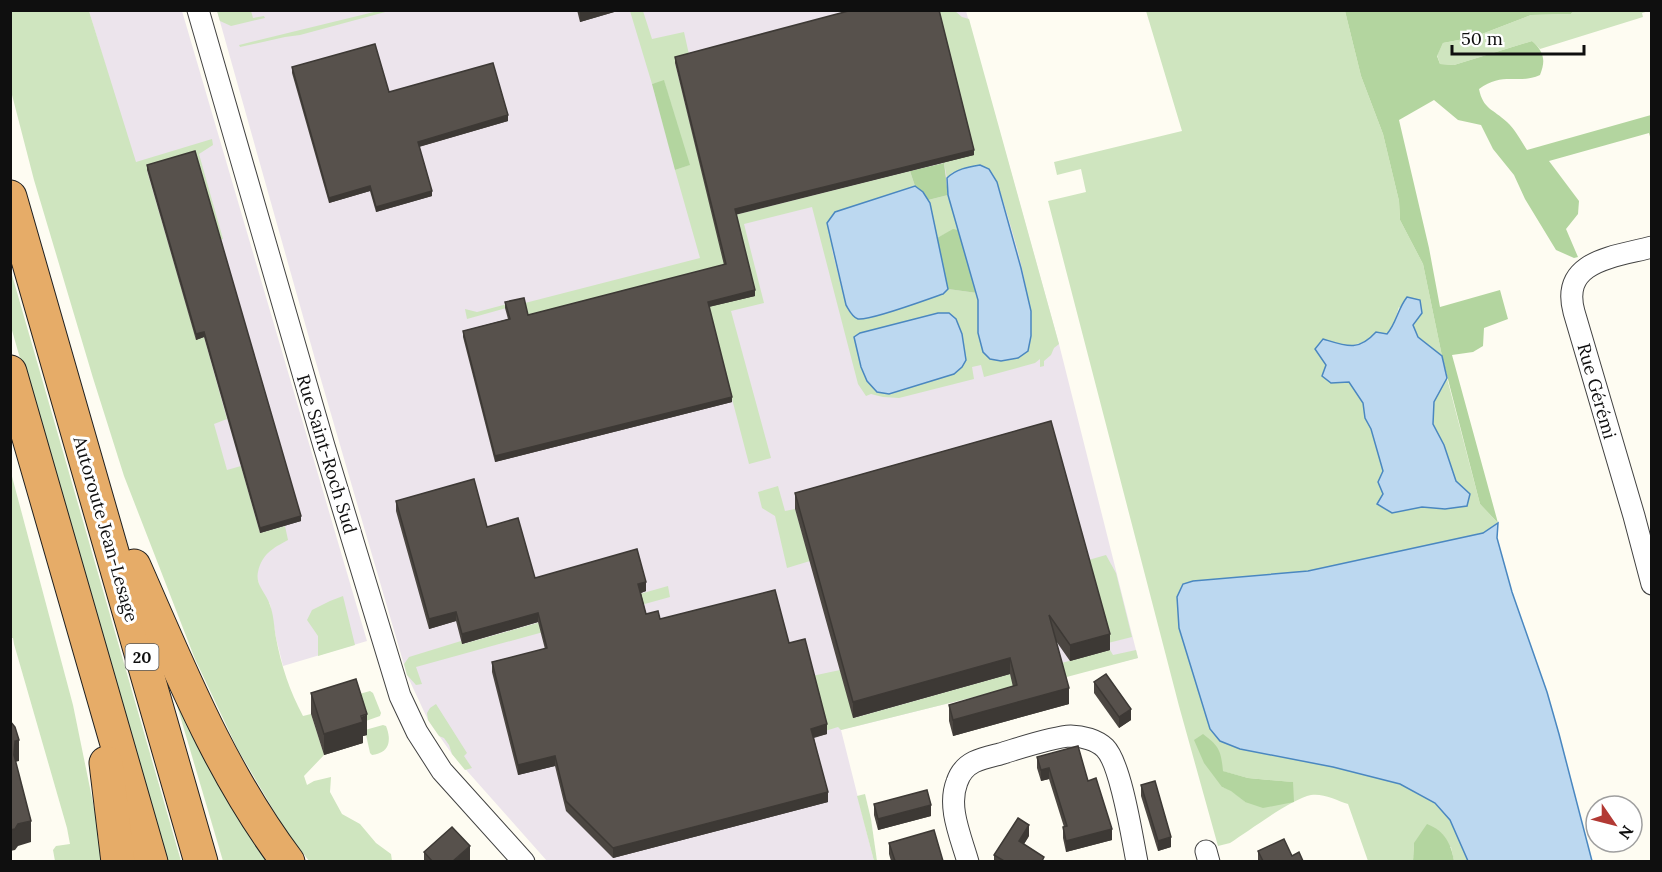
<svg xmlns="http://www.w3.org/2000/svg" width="1662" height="872" viewBox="0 0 1662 872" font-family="Lora,serif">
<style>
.industrial{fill:#ece4ec}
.green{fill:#cfe5bf;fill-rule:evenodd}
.forest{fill:#b3d59f}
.water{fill:#bcd8f0;stroke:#4a87c0;stroke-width:1.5}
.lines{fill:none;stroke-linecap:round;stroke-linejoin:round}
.minor-casing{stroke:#424242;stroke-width:23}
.motorway-casing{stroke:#202020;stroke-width:35}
.minor{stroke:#fff;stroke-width:21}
.motorway{stroke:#e6ac68;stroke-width:33}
.wall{fill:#4b4641}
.shaded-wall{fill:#3d3935}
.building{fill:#57514c;stroke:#3d3935;stroke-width:1.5}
.labels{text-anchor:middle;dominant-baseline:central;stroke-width:6;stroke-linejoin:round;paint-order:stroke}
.shield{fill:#fff;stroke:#575757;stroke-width:1.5}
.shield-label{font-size:16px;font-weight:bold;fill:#0f0f0f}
.street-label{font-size:18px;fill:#0f0f0f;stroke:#fff}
</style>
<rect width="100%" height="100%" fill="#fefcf2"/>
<g class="industrial">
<polygon points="89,11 182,11 367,641 283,666 276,638 270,604 261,591 213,423"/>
<polygon points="217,11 966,11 1059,344 1138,658 1002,690 841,730 874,861 547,861 452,754 428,720 407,675 315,359"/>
</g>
<g class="green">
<polygon points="1573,10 1649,11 1642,13 1643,17 1540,49 1532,41 1454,65 1440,64 1437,55 1443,43 1474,37 1531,15 1571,14"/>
<path d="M 10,11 L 89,11 L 136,162 L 212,139 L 213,145 L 199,154 L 223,239 L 219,240 L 147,171 L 196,339 L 204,337 L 227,419 L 214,424 L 227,470 L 241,466 L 260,533 L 285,526 L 288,540 C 273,548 262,554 258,572 C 255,585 267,594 270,605 C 274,616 274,627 276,638 C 281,665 290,692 303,716 L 311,714 L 324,755 L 304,776 L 307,785 L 314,781 L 331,777 L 330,792 L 342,814 L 360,824 L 376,843 L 391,854 L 392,861 L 309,861 L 284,828 L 237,748 L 195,659 L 124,476 L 93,378 L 34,180 L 11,91 Z"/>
<polygon points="217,11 251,11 253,18 264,16 265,18 231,26 220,21"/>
<polygon points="378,11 389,11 300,35 285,37 240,47 239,45"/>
<polygon points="630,11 643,11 652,39 684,32 690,59 675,63 726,270 528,320 524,303 467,319 465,309 477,312 522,300 525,303 700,258 675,170 689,165 664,81 652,84"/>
<path d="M 938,11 L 955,11 L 962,17 L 969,19 L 1059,344 L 1054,348 L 1051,355 L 1044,361 L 1044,366 L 1040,367 L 1040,359 L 1035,363 L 984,377 L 981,365 L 972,367 L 974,379 L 899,398 L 883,397 L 871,394 L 866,396 L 858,384 L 812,207 L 744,224 L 764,303 L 731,311 L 771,458 L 749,464 L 708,307 L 755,295 L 735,215 L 910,171 L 915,186 L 835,212 L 832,250 L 846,305 L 852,315 L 873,317 L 943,294 L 948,289 L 977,293 L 978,300 L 978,333 L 1031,336 C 1030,284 1013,232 997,182 L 953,172 L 947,178 L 944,163 ZM 938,313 L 949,313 L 926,381 L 889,394 L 867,381 L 861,367 L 854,337 L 860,333 Z"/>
<path d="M 1146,11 L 1345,11 L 1361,76 L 1383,134 L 1399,201 L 1400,220 L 1423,264 L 1442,356 L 1418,337 L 1413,324 L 1399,307 L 1393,327 L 1387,334 L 1348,347 L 1326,365 L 1331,383 L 1349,381 L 1363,403 L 1365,418 L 1371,429 L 1383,471 L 1378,482 L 1392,513 L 1422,507 L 1445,509 L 1470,494 L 1456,481 L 1444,445 L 1433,424 L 1434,402 L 1447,378 L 1480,504 L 1498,523 L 1483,533 L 1308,571 L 1193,581 L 1183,584 L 1333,767 L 1400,784 L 1435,803 L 1450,820 L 1468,861 L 1454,861 L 1451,847 L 1414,843 L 1413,861 L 1368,861 L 1348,804 C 1336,800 1323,793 1311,795 C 1291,799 1249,831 1230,843 L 1218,846 L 1179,706 L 1048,201 L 1086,192 L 1081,169 L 1057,175 L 1054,162 L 1182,131 ZM 1222,758 L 1222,771 L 1248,778 L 1292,782 L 1245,802 L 1231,790 L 1222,787 Z"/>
<polygon points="948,195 958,230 953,230 937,238 928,200"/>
<polygon points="10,268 181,861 165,861 11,327"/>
<polygon points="10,469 73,705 100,837 102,861 55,861 53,850 56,846 70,844 67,828 14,644 13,638 11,638"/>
<polygon points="778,486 785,511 795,509 810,561 787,568 775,516 762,508 758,492"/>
<polygon points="1106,555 1116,573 1132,637 1108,643 1085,561"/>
<polygon points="668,586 670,597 416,667 422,684 416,685 407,675 404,664 409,657 461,641 463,644"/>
<polygon points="343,596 355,645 318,656 318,636 307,620 312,610 330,601"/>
<polygon points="1110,650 1113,655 1136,650 1138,658 1003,694 1002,690 841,730 838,727 825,731 812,676 840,670 854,718 1010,674 1014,686 1054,665"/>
<polygon points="370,691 373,693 381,713 380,716 363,722 324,704"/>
<polygon points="173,692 274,861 223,861"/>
<polygon points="436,704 467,753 464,756 472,768 465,770 452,754 449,745 444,738 439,736 428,720 427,713 430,708"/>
<path d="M 383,725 L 386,726 C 392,741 389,753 372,755 L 370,753 L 365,730 Z"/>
<polygon points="865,794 871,819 877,861 874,861 857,796"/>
</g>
<g class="forest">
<path d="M 1345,11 L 1573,11 L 1571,14 L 1531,15 L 1474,37 L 1443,43 L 1437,56 L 1440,64 L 1454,65 L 1532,41 C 1544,52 1546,60 1540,75 C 1518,85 1503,71 1479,89 C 1483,109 1493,109 1507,122 C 1515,129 1521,141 1527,150 L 1651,115 L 1651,140 L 1649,133 L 1549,161 L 1579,201 L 1578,214 L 1566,229 L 1578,257 L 1574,258 L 1556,250 L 1525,199 L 1514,175 L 1493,149 L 1481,125 L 1458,120 L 1434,100 L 1399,120 L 1429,248 L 1440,307 L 1500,290 L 1508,319 L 1484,328 L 1483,346 L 1473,352 L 1452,355 L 1498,523 L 1480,504 L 1442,356 L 1423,264 L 1400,220 L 1399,201 L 1383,134 L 1361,76 Z"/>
<polygon points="664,80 690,165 675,170 652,84"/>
<polygon points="944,163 948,195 928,200 923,192 915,186 910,171"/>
<polygon points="953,229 958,230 970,265 977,293 948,289 937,238"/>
<path d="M 1203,734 C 1219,746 1221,750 1223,771 L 1248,778 L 1293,782 L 1294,802 L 1263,808 L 1245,802 L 1231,791 L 1222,787 L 1204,763 L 1194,740 Z"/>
<path d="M 1427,824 C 1445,831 1451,844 1454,861 L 1413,861 L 1414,843 Z"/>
</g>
<g class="water">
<path d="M 980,165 L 989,169 L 997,182 L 1021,268 L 1031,311 L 1031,336 L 1028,351 L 1018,358 L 1001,361 L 990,359 L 983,352 L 978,333 L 978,300 L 948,195 L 947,178 C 956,169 968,167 980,165 Z"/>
<path d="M 915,186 L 923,192 L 930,203 L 948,289 L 943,294 C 928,299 870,321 858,319 C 852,317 849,310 846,305 L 827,223 L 835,212 Z"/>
<path d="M 1407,297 L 1420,300 L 1422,313 L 1413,325 L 1418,337 L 1442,356 L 1447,378 L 1434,402 L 1433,424 L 1444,445 L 1456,481 L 1470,494 L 1467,506 L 1445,509 L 1422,507 L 1392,513 L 1377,504 L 1383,494 L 1378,482 L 1383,471 L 1371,429 L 1365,418 L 1363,403 L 1349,382 L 1331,383 L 1322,376 L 1326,365 L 1315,349 L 1323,339 C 1346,346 1358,352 1376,332 L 1387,334 C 1397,322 1397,310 1407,297 Z"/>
<polygon points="938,313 949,313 956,319 962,334 966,360 962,367 954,374 889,394 877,392 867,381 861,367 854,337 860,333"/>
<polygon points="1498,523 1497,538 1512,592 1547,692 1559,734 1592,861 1468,861 1450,820 1435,803 1400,784 1333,767 1240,749 1220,741 1210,729 1179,628 1177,597 1183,584 1193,581 1308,571 1483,533"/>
</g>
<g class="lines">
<defs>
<g id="minor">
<polyline points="198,10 324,446 400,696 417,732 442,771 524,862"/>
<path d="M 1652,247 C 1615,257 1560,260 1574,312 L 1634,516 L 1652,584"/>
<polyline points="1206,851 1209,862"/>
<path d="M 968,862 C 961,837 947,807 957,782 C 960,773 966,766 974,762 C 982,758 992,756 1000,754 C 1020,748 1051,737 1071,736 C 1082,736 1097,740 1105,748 C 1121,764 1132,837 1137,862"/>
</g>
<g id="motorway">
<polyline points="10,197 201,862"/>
<polyline points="10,372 151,862"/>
<path d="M 134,566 C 180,670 219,770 288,862"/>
<polyline points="106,763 118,862"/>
</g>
</defs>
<use href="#minor" class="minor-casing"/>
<use href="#motorway" class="motorway-casing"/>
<use href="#minor" class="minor"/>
<use href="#motorway" class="motorway"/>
</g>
<g class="wall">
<polygon points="577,10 621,10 580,22"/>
<polygon points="675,57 974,155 736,214 755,296 709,307 732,402 495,462 463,337 463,331 508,319 505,308 505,302 528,315 724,265 675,63"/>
<polygon points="292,67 389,92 508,121 419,147 432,196 376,212 370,191 329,203 292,73"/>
<polygon points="147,165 301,521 260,533 204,337 196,340 147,170"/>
<polygon points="1051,421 1110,650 1070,661 1056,641 1069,704 953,736 949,721 949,705 1013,687 1010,674 853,718 795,509 795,493"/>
<polygon points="396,501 487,527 535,578 646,591 641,593 646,614 660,619 789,643 827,734 814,738 828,802 613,858 566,811 555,766 518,775 492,672 492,662 545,649 538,622 462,644 456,621 429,629 396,511"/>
<polygon points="1094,682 1131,720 1119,728 1094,693"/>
<polygon points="311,693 367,735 363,736 363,743 324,755 311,714"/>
<polygon points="1037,757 1088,781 1112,840 1066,852 1063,838 1063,827 1064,827 1049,779 1041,781 1037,768"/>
<polygon points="1141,785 1171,847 1158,851 1141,796"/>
<polygon points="874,804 931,816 878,830 874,815"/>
<polygon points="1029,836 1024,844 1044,861 994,861 994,855"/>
<polygon points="889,843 943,861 891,861 889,854"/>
<polygon points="1258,851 1292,856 1303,861 1258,861"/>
<polygon points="424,852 470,861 424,861"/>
</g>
<g class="shaded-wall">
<polygon points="580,10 621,10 580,22"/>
<polygon points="508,115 508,121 418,147 418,142"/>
<polygon points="974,150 974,155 735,215 735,209"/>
<polygon points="370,186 370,191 329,203 329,198"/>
<polygon points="432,191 432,196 376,212 376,207"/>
<polygon points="755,290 755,296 708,307 708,302"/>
<polygon points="204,332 204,337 196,340 196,334"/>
<polygon points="732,397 732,402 495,462 495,456"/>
<polygon points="301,516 301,521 260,533 260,528"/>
<polygon points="646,582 646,591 638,594 638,584"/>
<polygon points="456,612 456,621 429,629 429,619"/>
<polygon points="538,613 538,622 462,644 462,634"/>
<polygon points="1110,634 1110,650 1070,661 1070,645"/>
<polygon points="1010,658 1010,674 853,718 853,702"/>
<polygon points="1069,688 1069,704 953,736 953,720"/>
<polygon points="1131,709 1131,720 1119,728 1119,717"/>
<polygon points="367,714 367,735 363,736 363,743 324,755 324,734"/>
<polygon points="827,724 827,734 811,738 811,729"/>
<polygon points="19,740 19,761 15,762 14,755 15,741"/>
<polygon points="555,756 555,766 518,775 518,765"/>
<polygon points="1049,768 1049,779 1041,781 1041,770"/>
<polygon points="828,792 828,802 613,858 613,848"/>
<polygon points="931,805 931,816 878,830 878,819"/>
<polygon points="31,821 31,842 18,846 15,850 10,851 10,830 18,824"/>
<polygon points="1029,825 1029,836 1019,852 1019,841"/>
<polygon points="1112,829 1112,840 1066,852 1066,841"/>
<polygon points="1171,837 1171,847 1158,851 1158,841"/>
<polygon points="470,846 470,861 453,861"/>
</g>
<g class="building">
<polygon points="852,10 939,10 974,150 735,209 755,290 708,302 732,397 495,456 463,331 510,319 505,302 524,298 528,315 726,264 675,57"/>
<polygon points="375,44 389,92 493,63 508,115 418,142 432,191 376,207 370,186 329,198 292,67"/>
<polygon points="195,151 301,516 260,528 204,332 196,334 147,165"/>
<polygon points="1051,421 1110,634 1070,645 1049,615 1069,688 953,720 949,705 1017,685 1010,658 853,702 795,493"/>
<polygon points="474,479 487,527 518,518 535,578 637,549 646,582 638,584 646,614 658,611 660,619 775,590 789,643 805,639 827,724 811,729 828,792 613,848 566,801 555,756 518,765 492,662 547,648 538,613 462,634 456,612 429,619 396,501"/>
<polygon points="1106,674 1131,709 1119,717 1094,682"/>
<polygon points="356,679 367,714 361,716 363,722 324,734 311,693"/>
<polygon points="10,721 15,727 19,740 15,741 14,755 31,821 18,824 15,829 10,830"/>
<polygon points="1078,746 1088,781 1096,778 1112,829 1066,841 1063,827 1067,826 1049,768 1041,770 1037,757"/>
<polygon points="1155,781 1171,837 1158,841 1141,785"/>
<polygon points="927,790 931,805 878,819 874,804"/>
<polygon points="1018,818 1029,825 1019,841 1044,857 1042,861 1004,861 994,855"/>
<polygon points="452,827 470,846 453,861 432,861 424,852"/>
<polygon points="934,830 943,861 895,861 889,843"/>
<polygon points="1284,839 1292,856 1299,852 1303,861 1263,861 1258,851"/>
</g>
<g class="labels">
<rect class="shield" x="125.5" y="644" width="33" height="26" rx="4.5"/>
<g class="shield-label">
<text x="142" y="657">20</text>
</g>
<g class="street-label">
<text transform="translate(1597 391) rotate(74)">Rue Gérémi</text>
<text transform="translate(327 454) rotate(73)">Rue Saint-Roch Sud</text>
<text transform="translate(106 529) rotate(74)">Autoroute Jean-Lesage</text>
</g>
</g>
<rect width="1662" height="872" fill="none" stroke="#0f0f0f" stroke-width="24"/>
<g transform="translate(1614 824) rotate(125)"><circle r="28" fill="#ffffff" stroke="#9f9f9f" stroke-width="1.5"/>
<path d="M0-4.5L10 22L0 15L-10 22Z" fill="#b23934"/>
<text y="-9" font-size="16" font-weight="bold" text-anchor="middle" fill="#0f0f0f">N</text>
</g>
<path d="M1452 45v9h132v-9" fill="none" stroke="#0f0f0f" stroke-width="3"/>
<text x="1461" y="45" font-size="18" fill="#0f0f0f" stroke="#ffffff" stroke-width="4.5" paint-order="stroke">50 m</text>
</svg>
